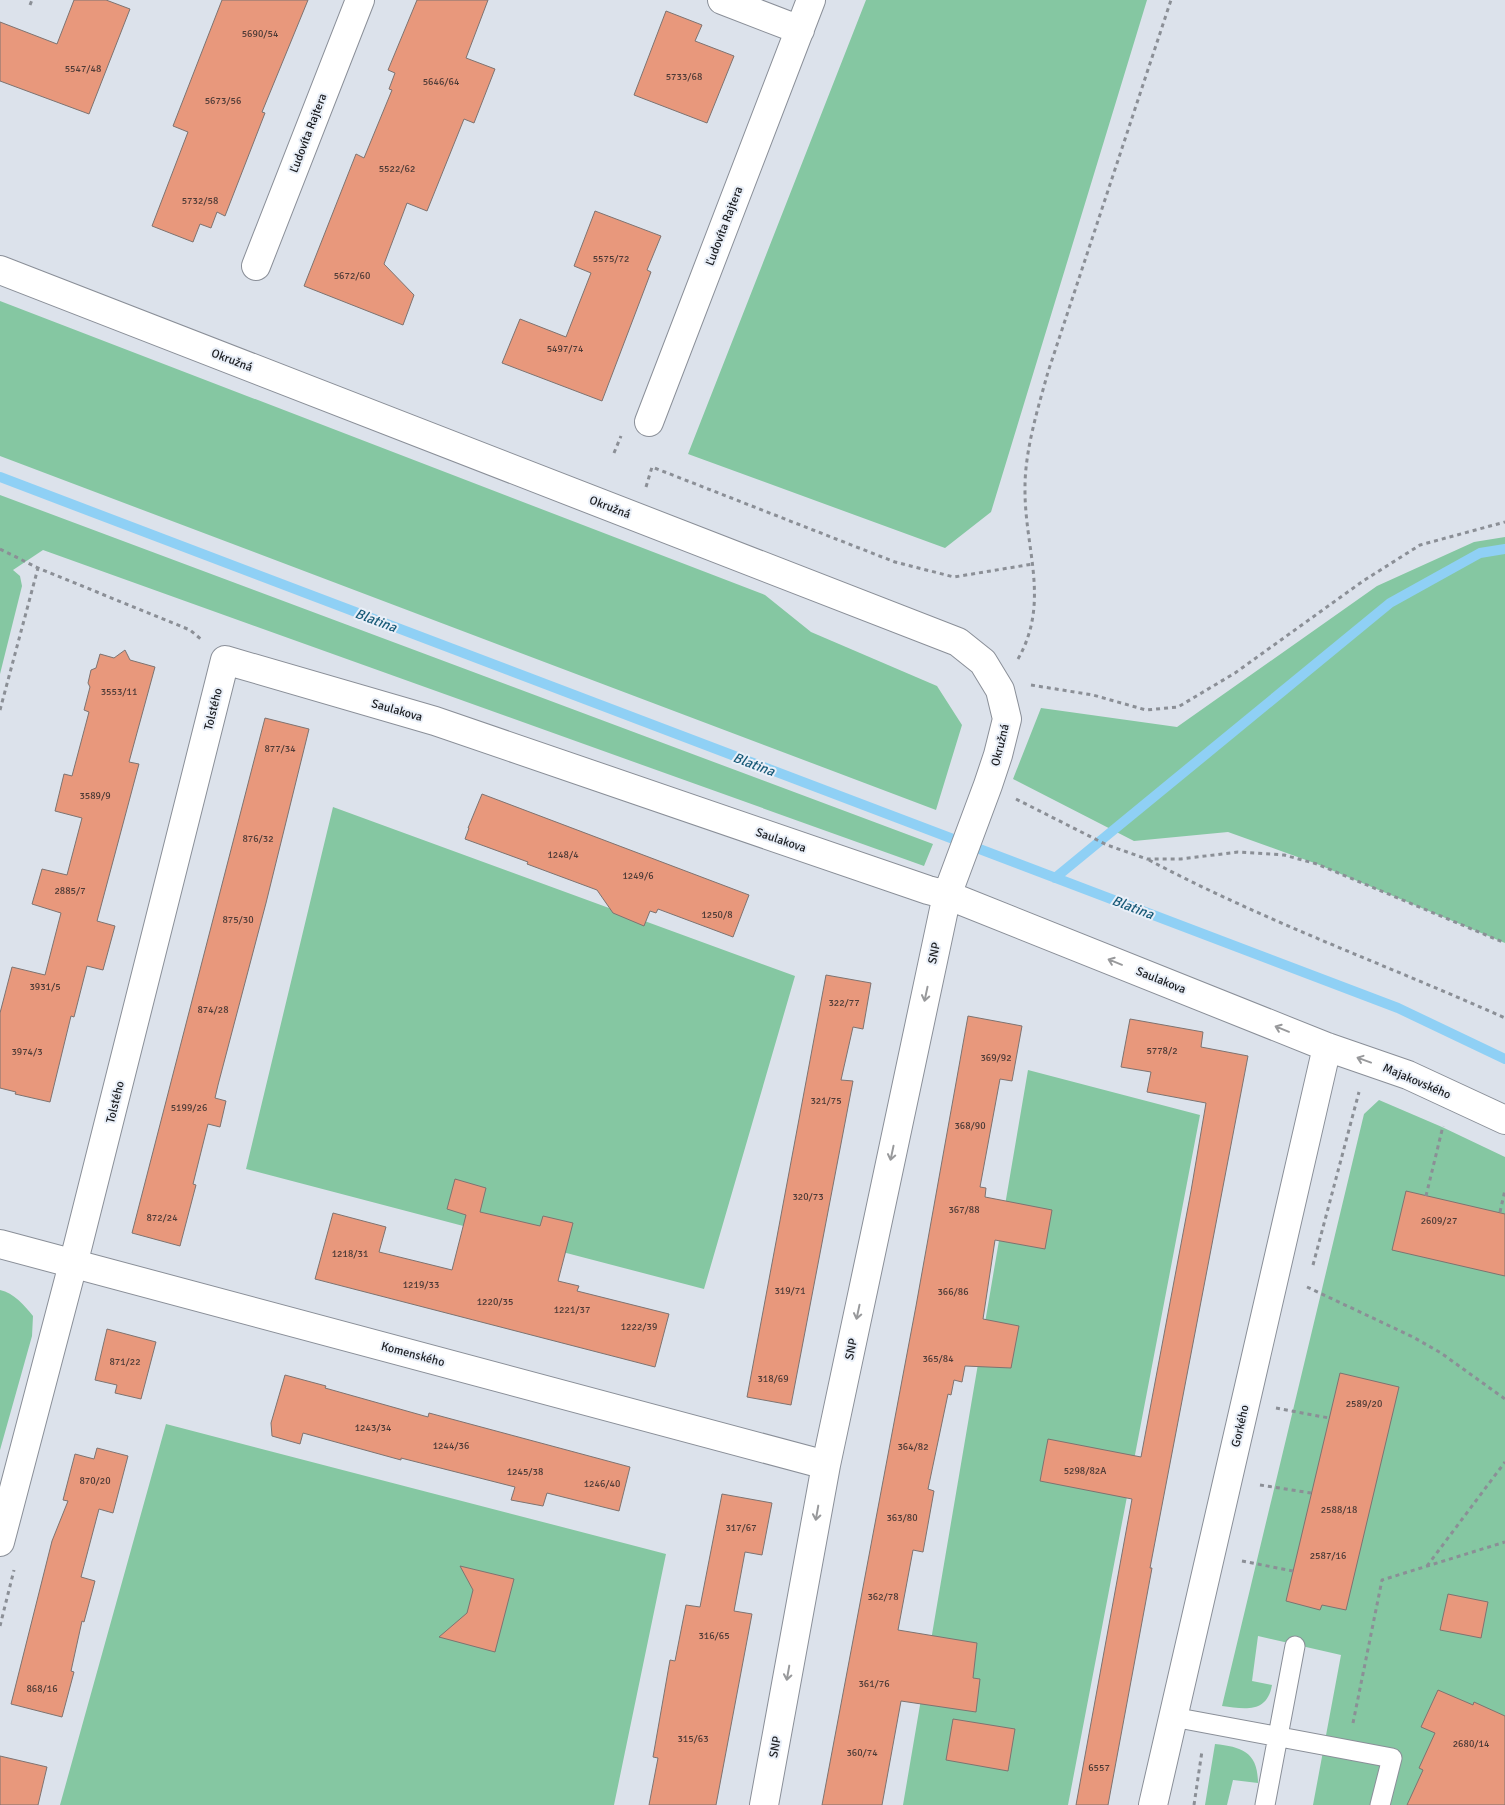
<svg xmlns="http://www.w3.org/2000/svg" width="1505" height="1805" viewBox="0 0 1505 1805" font-family="Signika,sans-serif">
<style>
.green{fill:#85c7a2}
.lines{fill:none;stroke-linecap:round;stroke-linejoin:round}
.stream{stroke:#8fd0f5;stroke-width:10}
.building{fill:#e8987c;stroke:#7e7370}
.service-casing{stroke:#8a8f98;stroke-width:21}
.minor-casing{stroke:#8a8f98;stroke-width:30}
.path{stroke:#8b8f96;stroke-width:3;stroke-dasharray:4 4;stroke-linecap:butt}
.service{stroke:#fff;stroke-width:19}
.minor{stroke:#fff;stroke-width:28}
.oneway{stroke:#98999b}
.labels{text-anchor:middle;stroke-width:4;stroke-linejoin:round;paint-order:stroke}
.number-label{font-size:10px;fill:#4e3b37}
.street-label{font-size:12px;fill:#1a1c20;stroke:#e9eff8}
.water-label{font-size:14px;font-style:italic;fill:#185a78;stroke:#e9eff8}
</style>
<rect width="100%" height="100%" fill="#dce2eb"/>
<path class="green" d="M 866,0 L 1147,0 L 991,512 L 945,548 L 688,454 Z
M 0,301 L 765,595 L 811,632 L 937,686 L 962,725 L 936,810 L 0,456 Z
M 0,495 L 933,844 L 924,866 L 43,550 L 13,570 L 20,576 L 22,586 L 0,674 Z
M 1505,537 L 1505,943 L 1317,864 L 1228,832 L 1134,841 L 1013,779 L 1041,708 L 1177,727 L 1377,586 L 1474,542 Z
M 333,807 L 795,976 L 704,1289 L 246,1169 Z
M 1028,1070 L 1200,1115 L 1068,1805 L 903,1805 Z
M 1379,1100 L 1442,1127 L 1505,1157 L 1505,1805 L 1313,1805 L 1341,1655 L 1258,1636 L 1252,1681 L 1272,1685 C 1267,1714 1244,1709 1222,1706 L 1364,1114 Z
M 0,1290 C 14,1293 24,1305 33,1316 L 32,1336 L 0,1450 Z
M 166,1424 L 666,1554 L 614,1805 L 60,1805 Z
M 1215,1744 C 1242,1747 1258,1752 1258,1783 L 1233,1780 L 1227,1805 L 1205,1805 Z"/>
<g class="lines">
<path class="stream" d="M 0,477 L 1398,1008 L 1505,1059
M 1055,878 L 1390,603 L 1480,553 L 1505,549"/>
</g>
<path class="building" d="M 74,0 L 106,0 L 130,9 L 89,114 L 0,81 L 0,22 L 57,44 Z
M 222,0 L 308,0 L 262,112 L 265,113 L 225,216 L 217,212 L 211,228 L 200,224 L 193,242 L 152,226 L 188,132 L 173,126 Z
M 417,0 L 488,0 L 466,58 L 495,69 L 474,123 L 464,119 L 427,211 L 407,203 L 384,264 L 414,295 L 403,325 L 304,286 L 356,154 L 364,158 L 392,90 L 389,89 L 395,73 L 388,70 Z
M 666,11 L 702,25 L 695,41 L 734,56 L 707,123 L 634,95 Z
M 595,211 L 661,236 L 647,270 L 651,272 L 602,401 L 502,363 L 520,319 L 566,337 L 591,273 L 574,266 Z
M 125,650 L 130,660 L 155,667 L 129,762 L 139,764 L 97,921 L 115,926 L 103,970 L 87,966 L 74,1017 L 71,1016 L 50,1102 L 15,1094 L 16,1092 L 0,1088 L 0,1013 L 12,967 L 45,975 L 61,913 L 32,904 L 42,869 L 67,875 L 82,818 L 55,811 L 64,774 L 72,776 L 89,712 L 84,710 L 90,687 L 88,683 L 91,670 L 96,668 L 100,654 L 114,658 Z
M 265,718 L 309,729 L 266,903 L 218,1085 L 215,1098 L 226,1101 L 220,1127 L 208,1124 L 193,1184 L 196,1185 L 180,1246 L 132,1233 Z
M 482,794 L 749,895 L 733,937 L 658,909 L 656,913 L 650,911 L 644,926 L 613,913 L 597,890 L 527,864 L 528,862 L 465,839 L 469,828 L 468,828 Z
M 826,975 L 871,983 L 863,1029 L 853,1027 L 841,1080 L 853,1081 L 791,1405 L 747,1397 Z
M 968,1016 L 1022,1026 L 1012,1081 L 1000,1079 L 980,1187 L 986,1188 L 985,1197 L 1052,1210 L 1045,1249 L 995,1240 L 983,1319 L 1019,1326 L 1011,1368 L 965,1366 L 962,1382 L 954,1380 L 951,1395 L 948,1394 L 928,1489 L 934,1491 L 923,1552 L 913,1550 L 898,1630 L 977,1643 L 973,1678 L 980,1679 L 976,1712 L 901,1701 L 882,1805 L 822,1805 L 916,1306 Z
M 1130,1019 L 1203,1032 L 1201,1047 L 1248,1056 L 1150,1568 L 1152,1568 L 1108,1805 L 1076,1805 L 1132,1499 L 1040,1481 L 1048,1439 L 1141,1457 L 1191,1191 L 1206,1103 L 1147,1092 L 1151,1072 L 1121,1067 Z
M 455,1179 L 486,1188 L 480,1212 L 540,1226 L 543,1216 L 573,1223 L 558,1281 L 579,1286 L 577,1291 L 669,1314 L 655,1367 L 315,1279 L 333,1213 L 386,1227 L 379,1252 L 452,1270 L 466,1215 L 447,1209 Z
M 1406,1191 L 1505,1214 L 1505,1276 L 1392,1250 Z
M 107,1329 L 156,1342 L 141,1399 L 115,1393 L 117,1385 L 95,1380 Z
M 1340,1373 L 1399,1387 L 1346,1610 L 1322,1605 L 1320,1610 L 1286,1601 Z
M 285,1375 L 326,1386 L 325,1388 L 428,1417 L 429,1413 L 630,1467 L 619,1511 L 547,1493 L 543,1506 L 511,1500 L 515,1487 L 401,1458 L 401,1460 L 303,1433 L 300,1444 L 272,1436 L 271,1423 Z
M 97,1448 L 128,1456 L 113,1513 L 99,1509 L 81,1577 L 95,1581 L 84,1622 L 82,1621 L 71,1671 L 74,1672 L 62,1717 L 11,1704 L 52,1541 L 68,1501 L 63,1500 L 75,1454 L 94,1459 Z
M 722,1494 L 772,1503 L 762,1555 L 745,1552 L 734,1611 L 752,1614 L 716,1805 L 649,1805 L 658,1758 L 653,1757 L 670,1660 L 675,1661 L 686,1605 L 700,1607 Z
M 460,1566 L 514,1579 L 495,1652 L 439,1637 L 467,1613 L 473,1590 Z
M 1448,1594 L 1488,1602 L 1481,1638 L 1440,1630 Z
M 1438,1690 L 1473,1705 L 1474,1702 L 1505,1716 L 1505,1805 L 1407,1805 L 1423,1770 L 1419,1768 L 1435,1733 L 1421,1727 Z
M 953,1719 L 1015,1729 L 1008,1771 L 946,1760 Z
M 0,1756 L 47,1767 L 38,1805 L 0,1805 Z"/>
<g class="lines">
<g class="service-casing">
<path id="service" d="M 1173,1717 L 1392,1758 L 1380,1805
M 1265,1805 L 1295,1646"/>
</g>
<g class="minor-casing">
<path id="minor" d="M 722,0 L 800,30
M 256,266 L 360,0
M 0,270 L 958,642 L 983,662 L 1000,690 L 1007,719 L 998,755 L 988,785 L 947,895 L 826,1465 L 764,1805
M 649,422 L 811,0
M 0,1244 L 826,1465
M 0,1542 L 78,1245 L 225,660 L 435,721 L 928,890 L 947,895 L 1327,1047 L 1408,1075 L 1505,1120
M 1153,1805 L 1327,1047"/>
</g>
<path class="path" d="M 30,5 L 32,0
M 614,453 L 621,436
M 646,487 L 652,467 L 895,562 L 954,577 L 1033,564
M 0,549 L 38,568 L 190,630 L 202,640
M 1018,659 C 1051,601 1024,548 1025,487 C 1025,450 1038,408 1048,372 L 1171,0
M 1031,685 L 1093,695 L 1146,710 L 1178,707 L 1235,673 L 1363,581 L 1420,545 L 1505,522
M 0,710 L 38,568
M 1016,799 L 1107,845 L 1147,859 L 1181,859 L 1238,852 L 1284,855 L 1317,864 L 1505,943
M 1149,860 C 1264,921 1387,965 1505,1018
M 1426,1196 L 1443,1126
M 1500,1212 L 1505,1190
M 1313,1265 L 1359,1092
M 1307,1287 L 1413,1337 L 1441,1353 L 1505,1399
M 1276,1408 L 1329,1418
M 1260,1485 L 1311,1493
M 1242,1561 L 1293,1571
M 1427,1566 L 1505,1462
M 0,1626 L 14,1570
M 1353,1723 L 1382,1580 L 1505,1542
M 1194,1805 L 1202,1751"/>
<use href="#service" class="service"/>
<use href="#minor" class="minor"/>
</g>
<defs><path id="oneway-shaft" d="M-6 0H5M1.5-3L5.5 0L1.5 3" fill="none" stroke-width="1.6" stroke-linecap="round" stroke-linejoin="round" transform="scale(1.25)"/></defs>
<g class="oneway">
<use href="#oneway-shaft" transform="translate(1115 962) rotate(-158)"/>
<use href="#oneway-shaft" transform="translate(926 994) rotate(102)"/>
<use href="#oneway-shaft" transform="translate(1282 1029) rotate(-158)"/>
<use href="#oneway-shaft" transform="translate(1364 1060) rotate(-160)"/>
<use href="#oneway-shaft" transform="translate(892 1153) rotate(102)"/>
<use href="#oneway-shaft" transform="translate(858 1312) rotate(102)"/>
<use href="#oneway-shaft" transform="translate(817 1513) rotate(100)"/>
<use href="#oneway-shaft" transform="translate(788 1673) rotate(100)"/>
</g>
<g class="labels">
<g class="number-label">
<text x="260" y="37">5690/54</text>
<text x="83" y="72">5547/48</text>
<text x="684" y="80">5733/68</text>
<text x="441" y="85">5646/64</text>
<text x="223" y="104">5673/56</text>
<text x="397" y="172">5522/62</text>
<text x="200" y="204">5732/58</text>
<text x="611" y="262">5575/72</text>
<text x="352" y="279">5672/60</text>
<text x="565" y="352">5497/74</text>
<text x="119" y="695">3553/11</text>
<text x="280" y="752">877/34</text>
<text x="95" y="799">3589/9</text>
<text x="258" y="842">876/32</text>
<text x="563" y="858">1248/4</text>
<text x="638" y="879">1249/6</text>
<text x="70" y="894">2885/7</text>
<text x="717" y="918">1250/8</text>
<text x="238" y="923">875/30</text>
<text x="45" y="990">3931/5</text>
<text x="844" y="1006">322/77</text>
<text x="213" y="1013">874/28</text>
<text x="1162" y="1054">5778/2</text>
<text x="27" y="1055">3974/3</text>
<text x="996" y="1061">369/92</text>
<text x="826" y="1104">321/75</text>
<text x="189" y="1111">5199/26</text>
<text x="970" y="1129">368/90</text>
<text x="808" y="1200">320/73</text>
<text x="964" y="1213">367/88</text>
<text x="162" y="1221">872/24</text>
<text x="1439" y="1224">2609/27</text>
<text x="350" y="1257">1218/31</text>
<text x="421" y="1288">1219/33</text>
<text x="790" y="1294">319/71</text>
<text x="953" y="1295">366/86</text>
<text x="495" y="1305">1220/35</text>
<text x="572" y="1313">1221/37</text>
<text x="639" y="1330">1222/39</text>
<text x="938" y="1362">365/84</text>
<text x="125" y="1365">871/22</text>
<text x="773" y="1382">318/69</text>
<text x="1364" y="1407">2589/20</text>
<text x="373" y="1431">1243/34</text>
<text x="451" y="1449">1244/36</text>
<text x="913" y="1450">364/82</text>
<text x="1085" y="1474">5298/82A</text>
<text x="525" y="1475">1245/38</text>
<text x="95" y="1484">870/20</text>
<text x="602" y="1487">1246/40</text>
<text x="1339" y="1513">2588/18</text>
<text x="902" y="1521">363/80</text>
<text x="741" y="1531">317/67</text>
<text x="1328" y="1559">2587/16</text>
<text x="883" y="1600">362/78</text>
<text x="714" y="1639">316/65</text>
<text x="874" y="1687">361/76</text>
<text x="42" y="1692">868/16</text>
<text x="693" y="1742">315/63</text>
<text x="1471" y="1747">2680/14</text>
<text x="862" y="1756">360/74</text>
<text x="1099" y="1771">6557</text>
</g>
<g class="street-label">
<text transform="translate(308 133) rotate(-69)" y="4">Ľudovíta Rajtera</text>
<text transform="translate(724 226) rotate(-69)" y="4">Ľudovíta Rajtera</text>
<text transform="translate(232 360) rotate(21)" y="4">Okružná</text>
<text transform="translate(610 507) rotate(21)" y="4">Okružná</text>
<text transform="translate(213 709) rotate(-76)" y="4">Tolstého</text>
<text transform="translate(397 710) rotate(16)" y="4">Saulakova</text>
<text transform="translate(1000 745) rotate(-76)" y="4">Okružná</text>
<text transform="translate(781 840) rotate(19)" y="4">Saulakova</text>
<text transform="translate(934 953) rotate(-78)" y="4">SNP</text>
<text transform="translate(1161 980) rotate(22)" y="4">Saulakova</text>
<text transform="translate(1417 1081) rotate(23)" y="4">Majakovského</text>
<text transform="translate(115 1102) rotate(-76)" y="4">Tolstého</text>
<text transform="translate(851 1349) rotate(-78)" y="4">SNP</text>
<text transform="translate(413 1354) rotate(15)" y="4">Komenského</text>
<text transform="translate(1240 1426) rotate(-77)" y="4">Gorkého</text>
<text transform="translate(775 1747) rotate(-80)" y="4">SNP</text>
</g>
<g class="water-label">
<text transform="translate(376 620) rotate(21)" y="5">Blatina</text>
<text transform="translate(754 764) rotate(21)" y="5">Blatina</text>
<text transform="translate(1133 907) rotate(21)" y="5">Blatina</text>
</g>
</g>
</svg>
